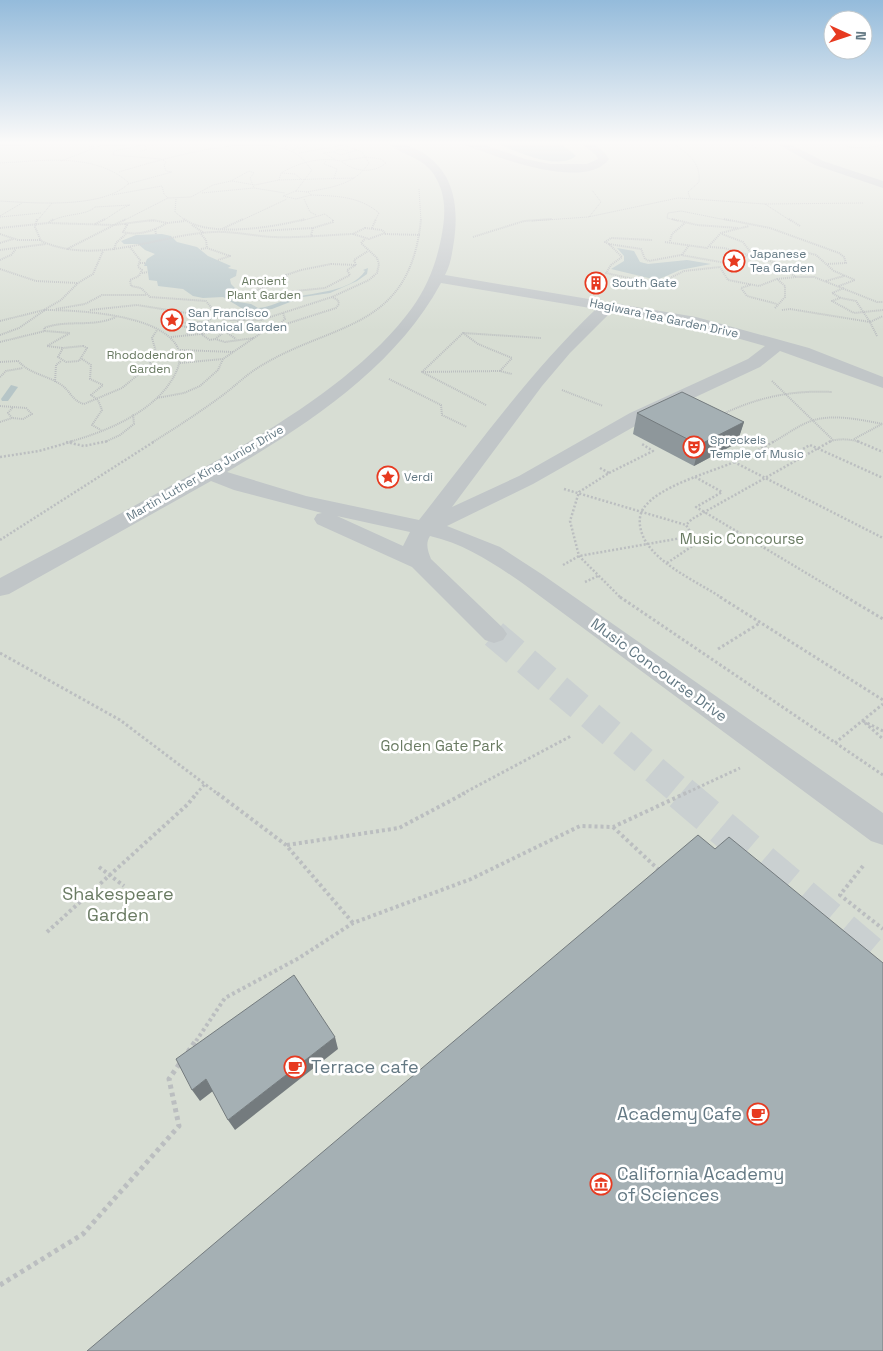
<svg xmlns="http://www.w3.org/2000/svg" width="883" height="1351" viewBox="0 0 883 1351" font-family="'Space Grotesk',sans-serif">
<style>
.green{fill:#d7ddd3}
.water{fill:#b6c5c7}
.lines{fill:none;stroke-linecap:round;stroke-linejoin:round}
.stream{fill:#b6c5c7;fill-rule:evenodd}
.minor-tunnel-far1{stroke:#cad0d1;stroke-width:28;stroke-dasharray:28 14;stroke-linecap:butt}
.minor-tunnel{stroke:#cad0d1;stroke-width:35;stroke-dasharray:35 18;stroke-linecap:butt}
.path-far5{stroke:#bbbec0;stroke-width:1;stroke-dasharray:1 1;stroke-linecap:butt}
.path-far4{stroke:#bbbec0;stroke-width:2;stroke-dasharray:1 1;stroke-linecap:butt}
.path-far3{stroke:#bbbec0;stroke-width:2.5;stroke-dasharray:2 2;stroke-linecap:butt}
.path-far2{stroke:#bbbec0;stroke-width:3;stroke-dasharray:2.5 2.5;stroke-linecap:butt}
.path-far1{stroke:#bbbec0;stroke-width:4;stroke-dasharray:3 3;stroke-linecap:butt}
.path{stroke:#bbbec0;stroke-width:5;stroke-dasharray:4 4;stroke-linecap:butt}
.minor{fill:#c1c6c8;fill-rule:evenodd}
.path-bridge{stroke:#bbbec0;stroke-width:2;stroke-dasharray:1 1;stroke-linecap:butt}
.wall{fill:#8e979b}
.shaded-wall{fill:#747b7e}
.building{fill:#a5b0b4;stroke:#747b7e}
.labels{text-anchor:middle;stroke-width:5;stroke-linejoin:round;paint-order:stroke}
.far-poi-label{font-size:12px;fill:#647984;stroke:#fff;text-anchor:start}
.far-park-label{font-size:12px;fill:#6a7b63;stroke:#fff}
.far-street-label{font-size:12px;fill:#647984;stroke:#fff}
.park-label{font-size:15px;fill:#6a7b63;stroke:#fff}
.street-label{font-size:15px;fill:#647984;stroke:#fff}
.near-park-label{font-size:18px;fill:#6a7b63;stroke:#fff}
.near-poi-label{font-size:18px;fill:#647984;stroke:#fff;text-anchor:start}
</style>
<rect width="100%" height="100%" fill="#f6f5f2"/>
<path class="green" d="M 0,142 L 883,142 L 883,1351 L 0,1351 Z"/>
<path class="water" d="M 495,142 L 559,142 L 576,156 C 558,171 514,151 495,142 Z
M 162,234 L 171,236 L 177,242 L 197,247 L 208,256 L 231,266 L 228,268 L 237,270 L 236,276 L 230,279 L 231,284 L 236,289 L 232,301 L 251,304 L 258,308 C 271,307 280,301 292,298 C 315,292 351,292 365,271 L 363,270 L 368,268 L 367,274 L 357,281 L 330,293 L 303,297 L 272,309 L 248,312 L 223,297 L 203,298 L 193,296 L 183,289 L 158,286 L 157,281 L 149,280 L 147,266 L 144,266 L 147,259 L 155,254 L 145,250 L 138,244 L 124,244 L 121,241 L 136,235 Z
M 617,248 L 634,251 L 640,262 L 648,264 L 687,260 L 711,264 L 680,270 L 657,280 L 611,269 L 624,261 L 624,256 Z"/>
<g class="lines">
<path class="stream" d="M 11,385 L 18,387 L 8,401 L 2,401 L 1,399 Z"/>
<path class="minor-tunnel-far1" d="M 494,634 L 683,794"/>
<path class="minor-tunnel" d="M 681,793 L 883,964"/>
<path class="path-far5" d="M 89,142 L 89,146 L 94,146
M 231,142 L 241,146
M 290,142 L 298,147 L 292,151
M 668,142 C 685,150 701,161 699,182 L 688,192 L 690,198
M 749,142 L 756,148
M 252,145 L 265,142
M 0,146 L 77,142
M 264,146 L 276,143 L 286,145 L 285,149
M 847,147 L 867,148 L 883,145
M 298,148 L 305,147 L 300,142
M 140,151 L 146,150 L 147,147 L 143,145 L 222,142
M 334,152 L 339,149 L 348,151 L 350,159
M 299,153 L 344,145
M 323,153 L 334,152 L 341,155 L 357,150
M 324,153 L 336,160
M 366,157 L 381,159 L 386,163 C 373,174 354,172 341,161 Z
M 61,161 L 100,146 L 127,146
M 326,161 L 324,164 L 337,169 L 334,178
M 0,163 C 42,161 95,152 129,183 C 104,209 34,203 0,201
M 119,172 C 159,160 263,128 299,156 C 304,159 308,166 312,170 L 296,191
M 282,173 L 295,174 L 301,179
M 279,180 L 281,173 C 300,162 319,157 341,161
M 232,181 L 255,185 L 279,180 L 355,178
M 128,184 L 172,172 L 166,171 L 164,165 L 166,162 L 161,159 L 113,155 L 114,151 L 143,145
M 419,189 L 421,221
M 296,191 L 308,192 L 311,195 L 296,199 L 283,196 Z
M 306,192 C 329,188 355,185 369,163 L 362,152 L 336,142
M 202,193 L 254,188
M 112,195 L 162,186 L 164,194 L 168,198
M 311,195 C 336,196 359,196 379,213 L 375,221
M 176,199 L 175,212 L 186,221
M 304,199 L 310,212 L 316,215
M 0,216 L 22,203
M 0,217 L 41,213
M 589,217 L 601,202 L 592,190
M 37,221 L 52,203
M 52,221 C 65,213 86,216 95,207 L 130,205 C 120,208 112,216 102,221
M 123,221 L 168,198 L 191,197 L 213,185 L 231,181 L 249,171 L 254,173 L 250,178 L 254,188 L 285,193
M 149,221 L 155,221
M 240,221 L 287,199
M 301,221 L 325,214 L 334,221
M 532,221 L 588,217 L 678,198 L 765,204
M 678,221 L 667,218 L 668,213 L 681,211 L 731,221
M 791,221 L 765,204 L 864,203"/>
<path class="path-far4" d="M 37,219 L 35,227 L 41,241 C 97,266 156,235 213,232 C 233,231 253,236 273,237 C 300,238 326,235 353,234
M 184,219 C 209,238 276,227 305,219
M 672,219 L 697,225 L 738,228
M 724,219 L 770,228 L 839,253 L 844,257 L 846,263 L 827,264
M 789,219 L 800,226
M 49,222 L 54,219
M 95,224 L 105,219
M 125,224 L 127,225 L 123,232 C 138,236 154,231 167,223
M 192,225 L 204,233
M 0,228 L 48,223 L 114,225 L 153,220 L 167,223 L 185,221
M 313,228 L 333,222 L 333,219
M 365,228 L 382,230 L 385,233 L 369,239 L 353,234 Z
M 372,228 L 376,219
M 155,229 L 156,234
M 222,229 L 243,219
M 259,231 L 313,228 L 311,235 L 313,236
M 0,234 L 18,240 L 41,240
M 201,234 L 206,240 L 207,248 L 230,256 L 218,260
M 385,234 L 421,235
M 722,234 L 743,242 L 751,253
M 473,237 L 524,221 L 552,219
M 670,241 L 672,234 L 685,223
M 665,242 L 707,248 L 721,233 L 749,226
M 0,243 L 13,239
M 609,244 L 605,242 L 611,238 L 652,240
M 130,247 L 140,260 L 138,267 L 142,270 L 139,276 L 130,280 L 131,286 L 141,288 L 150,297 L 206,301 L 214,311 L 244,315 L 245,321
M 710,247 L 724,248
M 67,249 L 126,219
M 201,249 L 207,248
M 0,250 L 46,244
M 114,250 L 116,243 L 126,234
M 769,253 L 773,256 L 775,263
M 682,255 L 689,245
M 0,260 L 11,255 L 16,249
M 770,261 L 796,277 L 814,277 L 877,302 L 883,302
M 140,263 L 145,263
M 331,264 L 356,265 L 347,270 L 350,275 L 325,288 L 286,292 L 277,297 L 255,300 L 248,298 L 246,294 L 282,281 L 287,278 L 286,275 L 301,270 Z
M 356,265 L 354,260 L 368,251
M 0,269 L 36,281 L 77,283
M 142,273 L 148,272
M 777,279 L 796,277
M 826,281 L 844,276
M 750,285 L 741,288 L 747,296 L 777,304
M 840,298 L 832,301 L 854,313 L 883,310
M 775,308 L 785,297 L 785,286 L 777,279 L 759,286 L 728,280 L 720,267 L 684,271 L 662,282 L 652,283 L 606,273 L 611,265 L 622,257 L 609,244 L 641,249 L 645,259 L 649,261 L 681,255 L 726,263 L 739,261 L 751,253 L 804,252 L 816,255 L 834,271 L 855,280 L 839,286
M 56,309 L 85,304 L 102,295 L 146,295
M 44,310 C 77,310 152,314 174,342 C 181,350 181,360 177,370 C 160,410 108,431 69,442
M 90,310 L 137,305 L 231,320 L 261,320 L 332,297 L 369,280 L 377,273 L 379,264 L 377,258 L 361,243 L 365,239
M 782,310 L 790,309 L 870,322 L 856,301 L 841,298 L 832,293 L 844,288
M 0,321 L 44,310 L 61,300 L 78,283 L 93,274 L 103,251
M 279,325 L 285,319 L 283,313
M 45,331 L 44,328 C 68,319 92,328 116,317
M 226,332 L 236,339
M 463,333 L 478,344 L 512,358 L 500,371 L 512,374
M 187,334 L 193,329 L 179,325 L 179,323 L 207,322 L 213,317
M 202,334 L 215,331 L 207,329
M 0,335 L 19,328 L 45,310
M 877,336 L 870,322 L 883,316
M 171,337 L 201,334 L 210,340 L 215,339 L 239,321
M 215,339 L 225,342 L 254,338
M 0,342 L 45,331 L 70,333 L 47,346 L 63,348
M 83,346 L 87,348 L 79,361 L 66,362 L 58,357 L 63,348 Z
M 180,350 L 233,352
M 82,359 L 91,365 L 90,379 L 103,385 L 91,395 L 98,400 L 102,410 L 92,425 L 101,430
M 0,362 L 18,361 C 30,374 46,375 60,384 C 70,390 72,401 84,404 L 122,388 L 151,364 L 149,361 L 157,355 L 152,338 L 157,330
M 180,363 L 223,359
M 423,372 L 500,371
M 0,377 L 6,371 L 23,368
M 389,379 L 441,405 L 442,415 L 467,427
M 772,381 L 833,440
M 55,382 L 56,365 L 61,361
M 562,390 L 603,406
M 157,398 L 184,393 L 200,386 L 218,370 L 223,359 L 264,331 L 336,308 L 339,304 L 338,300 L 332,297
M 486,405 L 422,372 L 463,333 L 541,338
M 0,406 L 26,408 L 32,414 L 23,419 L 12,418 L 8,413 L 13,407
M 723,414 C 758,397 793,390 832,392
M 0,422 L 12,418
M 854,439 L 882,424
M 105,442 L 120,435 L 134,424 L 133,414
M 153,442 C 177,427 200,412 223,395 C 235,386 246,375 259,367 C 333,321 410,332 421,219
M 773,442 C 786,435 800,424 814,420 C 835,414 862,420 883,424
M 829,442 C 837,438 851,439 860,442"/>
<path class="path-far3" d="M 857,441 L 883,452
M 66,442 L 84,446 L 108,441
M 764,447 L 787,458 L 810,445 L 883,478
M 0,457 L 39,451 L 74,441
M 734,462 L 883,538
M 600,468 L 609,473 L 579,492 L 570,521 L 579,556 L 621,598
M 609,473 L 653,451 L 642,444
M 695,477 L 722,492 L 696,507 L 848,598
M 564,489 L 686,525
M 0,540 L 155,441
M 667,563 L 694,545 L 693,536 L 686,525 L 692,519 L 831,441
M 563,565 L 579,556 L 693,536
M 585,582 L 598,576
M 722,598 C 698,582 662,567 646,542 C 640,532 637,519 643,509 C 658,486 709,473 734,462 C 748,456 762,448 775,441"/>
<path class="path-far2" d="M 620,597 L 883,775
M 720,597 L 883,700
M 846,597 L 883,619
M 718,649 L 760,623
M 0,653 L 120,720 L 218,794
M 883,731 L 863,721 L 883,739
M 835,743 L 883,704
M 196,794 L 205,784
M 462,794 L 571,736
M 684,794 L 740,768"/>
<path class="path-far1" d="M 217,793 L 286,845 L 353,923
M 613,827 L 660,871
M 287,845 L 399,828 L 465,793
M 863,866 L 840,895 L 883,929
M 99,867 L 124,886
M 47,932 L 187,805 L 197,793
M 196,1041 L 225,998 L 299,958 L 353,923 L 471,879 L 580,826 L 613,827 L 686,793"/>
<path class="path" d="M 188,1052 L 196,1040
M 0,1285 L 83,1234 L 179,1126 L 169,1079 L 180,1063"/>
<path class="minor" d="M 387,142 C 400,142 408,145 420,151 C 454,171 459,205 454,241 C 452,253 451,264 445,275 L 696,317 L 809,348 L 883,377 L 883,388 L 780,351 L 760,367 L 644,421 L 533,484 L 447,526 L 500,547 L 543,575 L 883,813 L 883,845 L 871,841 L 525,585 C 496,565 466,544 430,536 C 425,544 428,551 431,559 L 503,628 L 507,634 L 503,640 L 494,643 L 485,640 L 412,567 L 317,524 L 314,519 L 317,514 L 322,513 L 234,490 L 211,481 L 9,594 L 0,596 L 0,578 C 55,549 109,520 163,490 C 245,446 357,384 412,308 C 427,287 436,264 441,239 C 445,219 447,199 437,180 C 425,155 401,157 387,142 ZM 441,283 L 596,309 C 529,373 476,448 419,520 L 306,496 L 227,472 C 308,424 395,368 441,283 ZM 611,312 L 694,326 L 765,346 L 748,359 L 630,413 L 519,476 L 452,507 L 542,386 L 570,353 ZM 337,516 L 410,532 L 403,546 Z
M 462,142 L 476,142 L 525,159 L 550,164 L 587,164 L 598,159 L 596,155 L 579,142 C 593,142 601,147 609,159 C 589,188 514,163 487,153 C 479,150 468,148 462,142 Z
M 774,142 L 786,142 L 823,161 L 883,181 L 883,188 L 815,165 Z"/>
<path class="path-bridge" d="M 724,248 L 770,261"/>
</g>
<path class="wall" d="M 637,413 L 744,422 L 737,443 L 694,466 L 633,434 Z"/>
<path class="shaded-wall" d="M 744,422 L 737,443 L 694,466 L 699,445 Z
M 335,1037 L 338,1049 L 235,1130 L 228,1120 Z
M 206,1079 L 213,1091 L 200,1101 L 192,1090 Z"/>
<path class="building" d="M 682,392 L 744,422 L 699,445 L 637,413 Z
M 698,835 L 715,849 L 729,837 L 883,963 L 883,1351 L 87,1351 Z
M 294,975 L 335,1037 L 228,1120 L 206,1079 L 192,1090 L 176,1059 Z"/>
<linearGradient id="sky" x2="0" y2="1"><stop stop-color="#94bbdb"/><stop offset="0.43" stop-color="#fbfaf9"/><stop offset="1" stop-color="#fbfaf9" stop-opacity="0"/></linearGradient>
<rect width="883" height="331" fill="url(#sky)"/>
<defs>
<g id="sight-ring" transform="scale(1.125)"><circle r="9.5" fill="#fff" stroke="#e73a20" stroke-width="1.5"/><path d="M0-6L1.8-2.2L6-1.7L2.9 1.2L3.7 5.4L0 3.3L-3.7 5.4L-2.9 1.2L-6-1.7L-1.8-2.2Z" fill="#e73a20"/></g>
<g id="building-ring" transform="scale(1.125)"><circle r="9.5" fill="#fff" stroke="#e73a20" stroke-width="1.5"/><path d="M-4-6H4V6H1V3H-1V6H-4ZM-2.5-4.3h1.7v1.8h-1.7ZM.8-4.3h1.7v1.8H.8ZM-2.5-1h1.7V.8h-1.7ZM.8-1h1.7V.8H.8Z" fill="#e73a20"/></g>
<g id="theatre-ring" transform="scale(1.125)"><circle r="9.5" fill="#fff" stroke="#e73a20" stroke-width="1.5"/><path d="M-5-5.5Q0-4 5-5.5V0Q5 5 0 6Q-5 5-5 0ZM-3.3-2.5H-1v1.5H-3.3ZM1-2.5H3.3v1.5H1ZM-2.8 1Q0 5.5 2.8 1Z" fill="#e73a20"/></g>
<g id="cafe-ring" transform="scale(1.125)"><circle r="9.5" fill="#fff" stroke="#e73a20" stroke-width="1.5"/><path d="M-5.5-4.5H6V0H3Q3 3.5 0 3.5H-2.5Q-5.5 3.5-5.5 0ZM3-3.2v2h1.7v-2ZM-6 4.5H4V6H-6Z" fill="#e73a20"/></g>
<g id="museum-ring" transform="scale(1.125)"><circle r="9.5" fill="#fff" stroke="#e73a20" stroke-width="1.5"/><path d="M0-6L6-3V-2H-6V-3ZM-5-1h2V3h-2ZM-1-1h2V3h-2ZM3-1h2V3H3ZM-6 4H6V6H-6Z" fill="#e73a20"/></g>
</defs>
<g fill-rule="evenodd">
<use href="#sight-ring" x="734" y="261"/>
<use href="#building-ring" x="596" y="283"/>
<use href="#sight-ring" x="172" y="320"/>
<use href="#theatre-ring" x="694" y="447"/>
<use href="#sight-ring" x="388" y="477"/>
<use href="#cafe-ring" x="295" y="1067"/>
<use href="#cafe-ring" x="758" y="1114"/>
<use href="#museum-ring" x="601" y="1184"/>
</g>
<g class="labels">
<g class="far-poi-label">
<text x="750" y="258">Japanese<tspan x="750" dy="14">Tea Garden</tspan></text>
<text x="612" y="287">South Gate</text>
<text x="188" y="317">San Francisco<tspan x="188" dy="14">Botanical Garden</tspan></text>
<text x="710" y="444">Spreckels<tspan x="710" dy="14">Temple of Music</tspan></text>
<text x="404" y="481">Verdi</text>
</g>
<g class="far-park-label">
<text x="264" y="285">Ancient<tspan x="264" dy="14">Plant Garden</tspan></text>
<text x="150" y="359">Rhododendron<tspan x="150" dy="14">Garden</tspan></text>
</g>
<g class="far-street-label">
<text transform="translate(664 318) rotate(12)" y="4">Hagiwara Tea Garden Drive</text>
<text transform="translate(205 473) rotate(-30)" y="4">Martin Luther King Junior Drive</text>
</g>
<g class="park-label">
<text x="742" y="544">Music Concourse</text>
<text x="442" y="751">Golden Gate Park</text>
</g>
<g class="street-label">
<text transform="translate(659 670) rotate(36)" y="5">Music Concourse Drive</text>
</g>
<g class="near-park-label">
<text x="118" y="900">Shakespeare<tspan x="118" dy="21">Garden</tspan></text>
</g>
<g class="near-poi-label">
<text x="311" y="1073">Terrace cafe</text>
<text x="742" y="1120" text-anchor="end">Academy Cafe</text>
<text x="617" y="1180">California Academy<tspan x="617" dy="21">of Sciences</tspan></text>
</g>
</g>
<g transform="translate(848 35) rotate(93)"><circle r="24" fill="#ffffff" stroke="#c1c9ce"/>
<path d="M0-4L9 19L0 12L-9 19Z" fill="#e73a20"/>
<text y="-8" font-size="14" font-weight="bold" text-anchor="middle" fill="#647984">N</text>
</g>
</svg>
